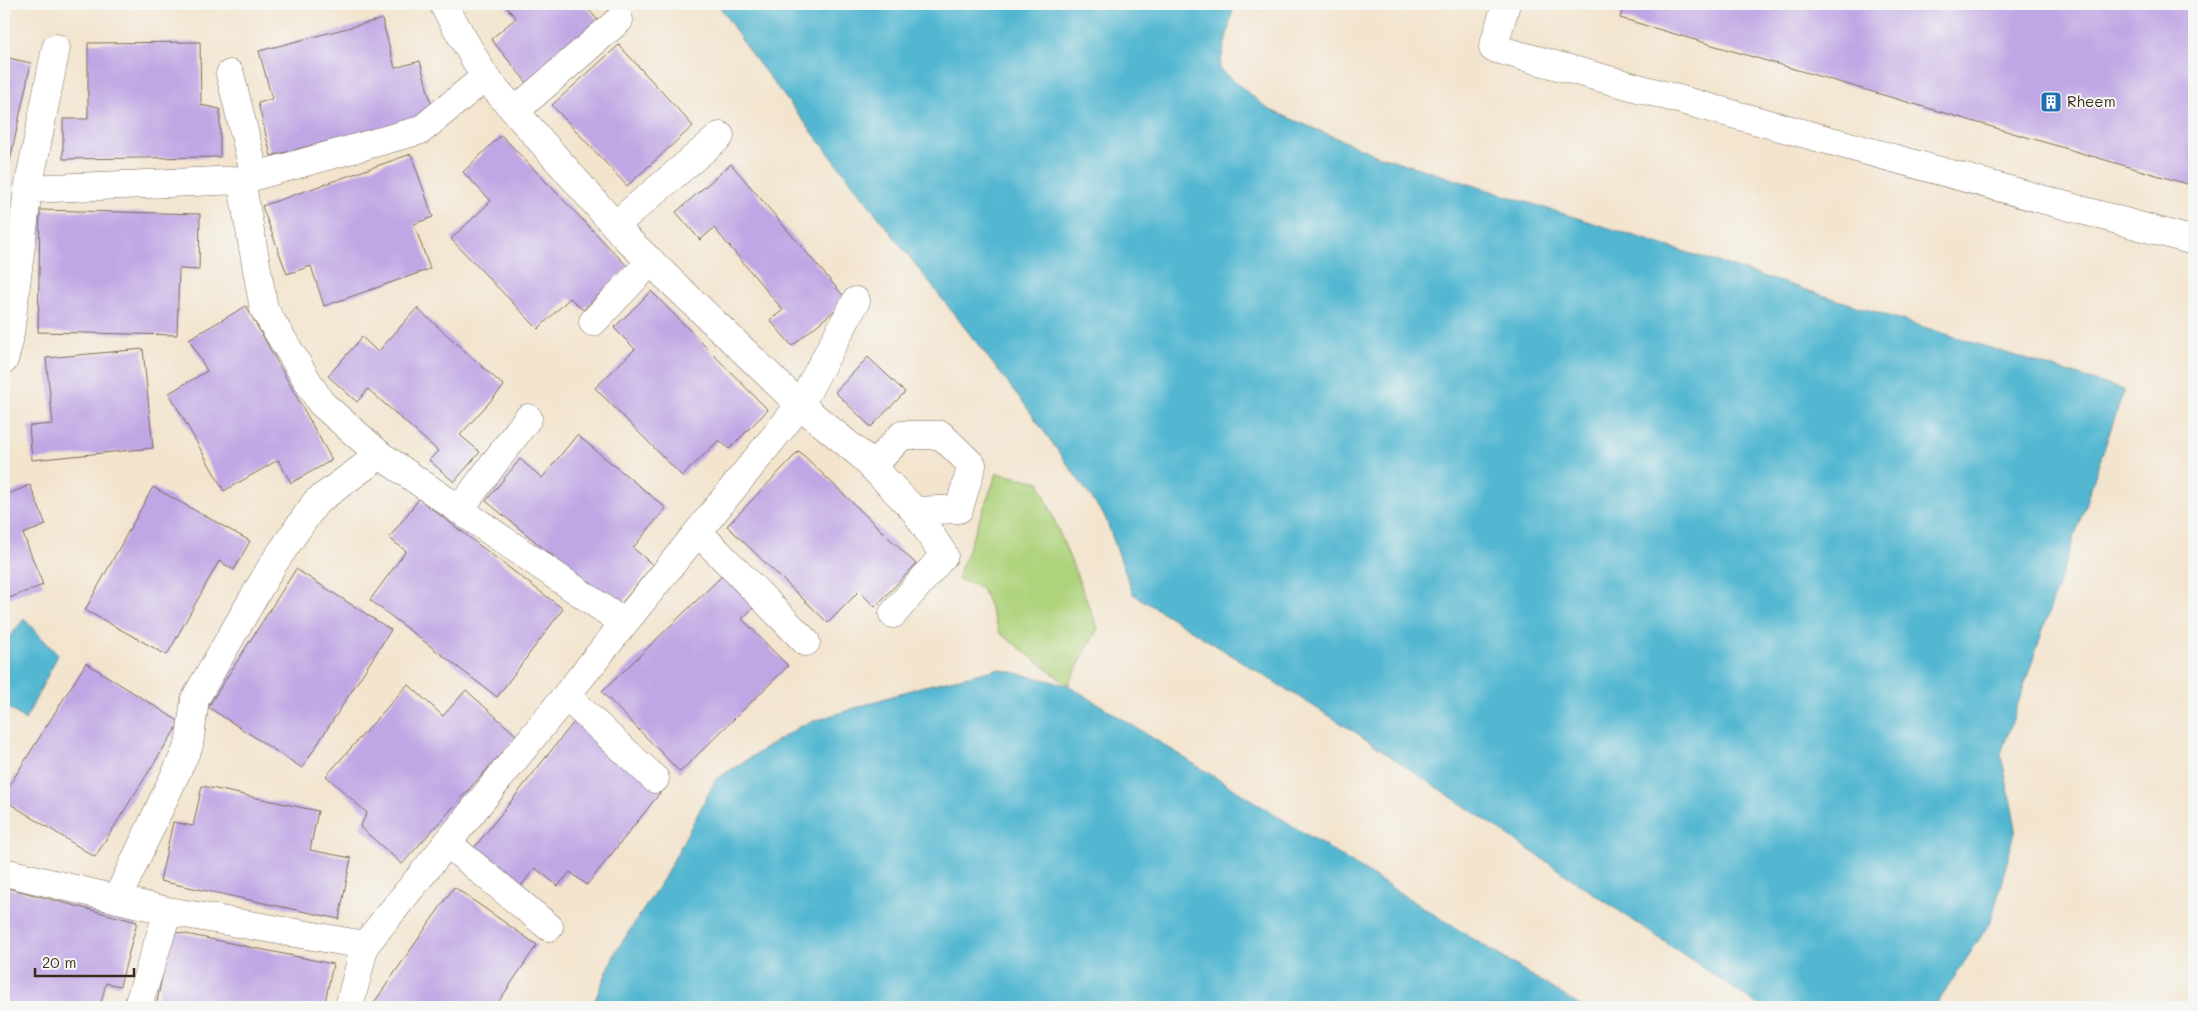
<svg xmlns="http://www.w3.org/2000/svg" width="2198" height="1011" viewBox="0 0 2198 1011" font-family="Mali,sans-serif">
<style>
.green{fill:#afd37c;stroke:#757e4d}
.water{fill:#52b7d1;stroke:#467078}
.building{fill:#bfa6e4}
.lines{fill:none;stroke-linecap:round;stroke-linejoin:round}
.minor-casing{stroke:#7b6b5c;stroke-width:29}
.minor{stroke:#fff;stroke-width:28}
.labels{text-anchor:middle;stroke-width:4;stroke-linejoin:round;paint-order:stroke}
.poi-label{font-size:15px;fill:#3b2a1e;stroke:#f6f6f2;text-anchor:start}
</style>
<rect width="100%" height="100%" fill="#f6f6f2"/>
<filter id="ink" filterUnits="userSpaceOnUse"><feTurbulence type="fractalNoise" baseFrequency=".02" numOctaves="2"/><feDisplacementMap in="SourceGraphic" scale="10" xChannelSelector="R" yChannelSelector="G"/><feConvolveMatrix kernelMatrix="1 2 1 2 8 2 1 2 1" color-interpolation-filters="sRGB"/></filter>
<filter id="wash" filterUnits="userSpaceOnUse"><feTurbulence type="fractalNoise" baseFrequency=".0096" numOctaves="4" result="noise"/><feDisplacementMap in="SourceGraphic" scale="20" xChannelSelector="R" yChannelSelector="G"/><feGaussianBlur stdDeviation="1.12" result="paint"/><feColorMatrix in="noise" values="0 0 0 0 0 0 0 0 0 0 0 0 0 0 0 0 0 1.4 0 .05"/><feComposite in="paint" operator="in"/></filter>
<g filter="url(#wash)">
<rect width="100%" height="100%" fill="#f3e4ce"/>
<path class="green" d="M 997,473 L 1039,482 L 1098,628 L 1068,685 L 1000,633 L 982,588 L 957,579 Z"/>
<path class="water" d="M 718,4 L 1234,4 L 1219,69 L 1268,109 L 1377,155 L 2124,390 L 2001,754 L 2016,828 L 1991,921 L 1935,1007 L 1761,1007 L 1355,732 L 1133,594 L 1105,517 L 1025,405 L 749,51 Z
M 24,619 L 58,655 L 25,720 L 4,704 L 4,643 Z
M 998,669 L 1068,685 L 1582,1007 L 592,1007 L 615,953 L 664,878 L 716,779 L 802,725 L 920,687 Z"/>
<g id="blocks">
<path class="building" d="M 504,4 L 584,4 L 600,23 L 527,83 L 491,39 L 516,18 Z
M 1624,4 L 2194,4 L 2194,186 L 1620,18 Z
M 382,19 L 395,68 L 420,61 L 434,114 L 271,156 L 258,103 L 272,99 L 259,51 Z
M 200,42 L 201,105 L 220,109 L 220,157 L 63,159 L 63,119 L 88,119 L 88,43 Z
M 619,45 L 693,126 L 627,186 L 552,105 Z
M 4,57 L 31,63 L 5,184 L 4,184 Z
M 501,135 L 628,267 L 583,310 L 570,298 L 538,329 L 451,239 L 491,201 L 463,172 Z
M 411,154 L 433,217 L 414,224 L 430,269 L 324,306 L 311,266 L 287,274 L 262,206 Z
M 731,164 L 847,300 L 792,346 L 770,320 L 783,310 L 714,228 L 700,240 L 676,212 Z
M 40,210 L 200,214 L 199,270 L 179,269 L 177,335 L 38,332 Z
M 651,291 L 768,410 L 729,449 L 719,440 L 682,476 L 595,388 L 635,349 L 614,328 Z
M 246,306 L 332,460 L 291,483 L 278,460 L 224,491 L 169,393 L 207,371 L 189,339 Z
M 417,308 L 504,386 L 460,435 L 480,452 L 454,482 L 429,460 L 438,451 L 368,389 L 357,402 L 328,376 L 362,337 L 378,352 Z
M 143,349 L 153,448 L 32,460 L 29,426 L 53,424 L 46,358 Z
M 868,357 L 905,392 L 871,427 L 835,392 Z
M 577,435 L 666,508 L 633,548 L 653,565 L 617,609 L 486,501 L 520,459 L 542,478 Z
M 799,451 L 916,564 L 875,607 L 859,591 L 828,623 L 727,526 Z
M 30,485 L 46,525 L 23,534 L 43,585 L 4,600 L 4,496 Z
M 153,487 L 250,541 L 234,570 L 219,561 L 167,655 L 85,610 Z
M 419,499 L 563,609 L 497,697 L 370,600 L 406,551 L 389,538 Z
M 296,569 L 391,630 L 302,768 L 208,707 Z
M 724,574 L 755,606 L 742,619 L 788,666 L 680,772 L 602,692 Z
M 86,663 L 180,722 L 95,857 L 4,800 L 4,794 Z
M 408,684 L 443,716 L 466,690 L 517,736 L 402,864 L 360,827 L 367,813 L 326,776 Z
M 577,718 L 664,788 L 587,885 L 570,872 L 558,886 L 535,868 L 521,886 L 474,848 Z
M 202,786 L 318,811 L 310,850 L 351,858 L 339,919 L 160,881 L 173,822 L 193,826 Z
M 4,887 L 137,922 L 120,986 L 106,983 L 100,1007 L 4,1006 Z
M 454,887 L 537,945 L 495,1007 L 371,1007 Z
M 171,931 L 333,964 L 324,1007 L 156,1007 Z"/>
</g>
</g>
<g filter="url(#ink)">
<use href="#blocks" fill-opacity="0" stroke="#7b6b5c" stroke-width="1"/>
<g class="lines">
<g class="minor-casing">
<path id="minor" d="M 1506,4 L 1493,48 L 2194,241
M 230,74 L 255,176
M 485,77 L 626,238 L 800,405 L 861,455 L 915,511 L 944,555 L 893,614
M 515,111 L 619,20
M 241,180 L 264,309 L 321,403 L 380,455
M 28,189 L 241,180 L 421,130 L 485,77 L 443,4
M 615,225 L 720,136
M 593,322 L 651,261
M 4,360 L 9,341 L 28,189 L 56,48
M 872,467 L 902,435 L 941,435 L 972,465 L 959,509 L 915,511
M 459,510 L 528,418
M 698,532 L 806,642
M 566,696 L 655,779
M 447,843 L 549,927
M 4,872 L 168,911 L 365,945
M 117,899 L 189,745 L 195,699 L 273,564 L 316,502 L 380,455 L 624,623
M 138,1006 L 168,911
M 349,1007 L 365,945 L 800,405 L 856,301"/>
</g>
<use href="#minor" class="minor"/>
</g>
</g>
<defs>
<g id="building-square" transform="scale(1.125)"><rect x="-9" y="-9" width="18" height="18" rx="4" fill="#1f6fb2" stroke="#f6f6f2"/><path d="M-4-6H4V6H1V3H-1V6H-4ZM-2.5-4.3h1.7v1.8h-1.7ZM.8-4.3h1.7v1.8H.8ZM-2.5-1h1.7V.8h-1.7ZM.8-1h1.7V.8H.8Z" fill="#fff"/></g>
</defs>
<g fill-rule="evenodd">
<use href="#building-square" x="2051" y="102"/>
</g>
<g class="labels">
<g class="poi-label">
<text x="2067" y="107">Rheem</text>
</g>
</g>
<rect width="2198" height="1011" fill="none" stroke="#f6f6f2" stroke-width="20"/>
<path d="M35 968v8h99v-8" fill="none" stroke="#3b2a1e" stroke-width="2.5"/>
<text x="42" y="968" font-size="15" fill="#3b2a1e" stroke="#f6f6f2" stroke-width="4" paint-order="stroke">20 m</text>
</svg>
